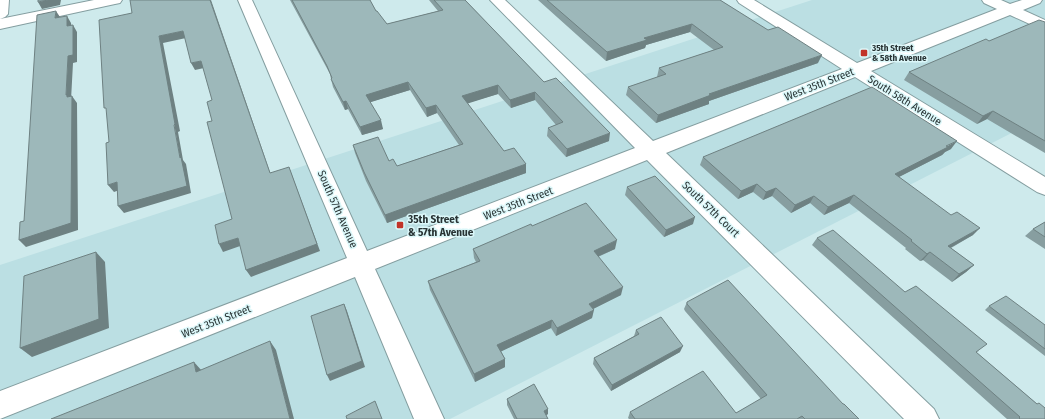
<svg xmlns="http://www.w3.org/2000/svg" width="1045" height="419" viewBox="0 0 1045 419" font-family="'Fira Sans Condensed',sans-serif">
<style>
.built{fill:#bbdfe3}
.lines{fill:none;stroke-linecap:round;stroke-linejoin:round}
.minor-casing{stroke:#849ea0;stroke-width:2}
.minor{fill:#fff;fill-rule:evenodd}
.wall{fill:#879ea0}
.shaded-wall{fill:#6e8182}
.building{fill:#9db8ba;stroke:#6e8182}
.poi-dot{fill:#c1342a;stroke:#dbf7f9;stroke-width:1.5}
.labels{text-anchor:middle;stroke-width:3;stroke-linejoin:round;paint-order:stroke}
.far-poi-label{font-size:9px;font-weight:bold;fill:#283334;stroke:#dbf7f9;text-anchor:start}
.street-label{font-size:11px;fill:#283334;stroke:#dbf7f9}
.poi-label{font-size:11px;font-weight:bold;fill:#283334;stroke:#dbf7f9;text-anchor:start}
</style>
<rect width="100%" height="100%" fill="#ceeaec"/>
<path class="built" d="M 812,0 L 1045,0 L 1045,116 L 450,419 L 0,419 L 0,265 Z"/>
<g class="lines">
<g class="minor-casing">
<path id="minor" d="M 0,0 L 9,0 L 8,14 L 5,17 L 0,19 Z
M 94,0 L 122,0 L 120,3 L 115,4 L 0,29 L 0,19 Z
M 238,0 L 252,0 L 367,251 L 635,148 L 490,0 L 505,0 L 653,141 L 842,69 L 739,3 L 737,0 L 754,0 L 857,63 L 997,9 L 984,3 L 982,0 L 1001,0 L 1010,4 L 1022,0 L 1042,0 L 1040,3 L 1023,10 L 1045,20 L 1045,31 L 1010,15 L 871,71 L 1045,177 L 1045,195 L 1037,192 L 855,77 L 666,153 L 934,409 L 939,419 L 904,419 L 647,160 L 375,269 L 444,419 L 414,419 L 355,277 L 0,419 L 0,391 L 347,258 Z"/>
</g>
<use href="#minor" class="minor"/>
</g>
<path class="wall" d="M 290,0 L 370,0 L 376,11 L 387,24 L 438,11 L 429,0 L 465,0 L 544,82 L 609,141 L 566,157 L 547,136 L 548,128 L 556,125 L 535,100 L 511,108 L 498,94 L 467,103 L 504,151 L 526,164 L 526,173 L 387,223 L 366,181 L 355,153 L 353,145 L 389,161 L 397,166 L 459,145 L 437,113 L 427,117 L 410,90 L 370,102 L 383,129 L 362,135 L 348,109 L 345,110 L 333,87 L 331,79 L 330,74 Z
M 538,0 L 720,0 L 818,63 L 709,101 L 709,104 L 656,123 L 626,95 L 628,87 L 658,77 L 657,77 L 659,68 L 714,50 L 690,32 L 646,45 L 645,48 L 606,61 Z
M 1045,22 L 1045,153 L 987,119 L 977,124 L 904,80 L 909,72 L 989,41 Z
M 951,149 L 945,152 L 942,155 L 899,177 L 973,235 L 951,248 L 974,265 L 966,272 L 952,282 L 923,260 L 920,261 L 905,249 L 906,248 L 849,203 L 824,215 L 810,203 L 791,213 L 772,196 L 763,200 L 753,192 L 738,199 L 700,165 L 703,157 Z
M 627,187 L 693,224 L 664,237 L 625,195 Z
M 1045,222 L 1045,249 L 1025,236 L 1033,229 Z
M 532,226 L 615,249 L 598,257 L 621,295 L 593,309 L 592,318 L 556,336 L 551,328 L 501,351 L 505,359 L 505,367 L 475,382 L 430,290 L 428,281 L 476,262 L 474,258 L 473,249 Z
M 817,238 L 905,292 L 979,351 L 976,352 L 1037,404 L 1045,419 L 1007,419 L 812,245 Z
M 687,302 L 843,404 L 859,419 L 629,419 L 628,418 L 630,412 L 736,413 L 761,399 L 685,311 L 684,309 Z
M 989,306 L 1045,325 L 1045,356 L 985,310 Z
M 636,330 L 680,352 L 611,391 L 593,364 L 594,358 L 634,336 Z
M 507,399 L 548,409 L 548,414 L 546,415 L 548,419 L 514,419 L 507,405 Z"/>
<path class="shaded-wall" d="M 48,0 L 61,0 L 60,5 L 42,9 L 38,2 Z
M 210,0 L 211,0 L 273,181 L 270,173 Z
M 56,11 L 60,17 L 55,18 Z
M 67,16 L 71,23 L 72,33 L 67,26 Z
M 692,24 L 690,32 L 646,45 L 645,48 L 606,61 L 607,52 L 644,38 Z
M 73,25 L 77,32 L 77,62 L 73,63 L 71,100 L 72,96 L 77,103 L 78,230 L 26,247 L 19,240 L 66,95 L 68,56 Z
M 183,31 L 186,38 L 163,43 L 180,131 L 178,132 L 183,160 L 186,164 L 191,193 L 124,213 L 118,206 L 180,158 L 159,36 Z
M 822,55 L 818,63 L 709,101 L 709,104 L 656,123 L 658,115 L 709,94 Z
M 201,61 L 204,68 L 195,70 L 191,63 Z
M 408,82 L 410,90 L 368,103 L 366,95 Z
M 498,85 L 498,94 L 463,105 L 462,96 Z
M 535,92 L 535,100 L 511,108 L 510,100 Z
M 346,101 L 348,109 L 345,110 L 343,102 Z
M 436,105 L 437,113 L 427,117 L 426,108 Z
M 993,111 L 987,119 L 977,124 L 983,116 Z
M 381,120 L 383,129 L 362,135 L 360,127 Z
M 610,133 L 609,141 L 566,157 L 567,149 Z
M 957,141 L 951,149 L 945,152 L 942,155 L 889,182 L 895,174 Z
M 526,164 L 526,173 L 387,223 L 385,215 Z
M 289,167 L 320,251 L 251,277 L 246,270 Z
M 117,182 L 122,189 L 114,192 L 108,185 Z
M 757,184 L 753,192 L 738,199 L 741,191 Z
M 776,188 L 772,196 L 763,200 L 766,192 Z
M 854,195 L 849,203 L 824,215 L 828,207 Z
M 814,196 L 810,203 L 791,213 L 795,205 Z
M 695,217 L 693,224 L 664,237 L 666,230 Z
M 980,228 L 973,235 L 941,253 L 948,246 Z
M 238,238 L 243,245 L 223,252 L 219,244 Z
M 617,240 L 615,249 L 592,259 L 594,251 Z
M 96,252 L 105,262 L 109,328 L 32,357 L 20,348 Z
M 930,252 L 923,260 L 920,261 L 927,254 Z
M 974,265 L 966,272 L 952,282 L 959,274 Z
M 623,287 L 621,295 L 587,312 L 589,304 Z
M 344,304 L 347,311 L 365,367 L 330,381 L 327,375 Z
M 594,310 L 592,318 L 556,336 L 557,328 Z
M 552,320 L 551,328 L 498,353 L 497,345 Z
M 270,341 L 276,350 L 294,419 L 290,419 Z
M 683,346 L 680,352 L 611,391 L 612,385 Z
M 505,359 L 505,367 L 475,382 L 474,374 Z
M 194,362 L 202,371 L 196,372 Z
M 548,409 L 548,414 L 543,417 L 544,411 Z"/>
<path class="building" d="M 38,0 L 48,0 L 38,2 Z
M 130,0 L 210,0 L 270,173 L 289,167 L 317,244 L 246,270 L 238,238 L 219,244 L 215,225 L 232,219 L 207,122 L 212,121 L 207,102 L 212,100 L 201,61 L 191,63 L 183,31 L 159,36 L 175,124 L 174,125 L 180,158 L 181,157 L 187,186 L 118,206 L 117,182 L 108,185 L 106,143 L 109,142 L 106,108 L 104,108 L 99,20 L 132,13 Z
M 292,0 L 370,0 L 376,11 L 377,11 L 387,24 L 443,10 L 434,0 L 465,0 L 544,82 L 556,78 L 610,133 L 567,149 L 548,128 L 563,122 L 535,92 L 510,100 L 498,85 L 462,96 L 504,151 L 514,148 L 526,164 L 385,215 L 364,172 L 353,145 L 378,137 L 389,161 L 393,159 L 397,166 L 463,144 L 436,105 L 426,108 L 408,82 L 366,95 L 381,120 L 360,127 L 346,101 L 343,102 L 331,79 L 332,78 L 327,66 Z
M 547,0 L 720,0 L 768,30 L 778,27 L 822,55 L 709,94 L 711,95 L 658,115 L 628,87 L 666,74 L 659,68 L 723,47 L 692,24 L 644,38 L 647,40 L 607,52 Z
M 56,11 L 55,18 L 67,16 L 67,26 L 73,25 L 73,55 L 68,56 L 66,95 L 67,95 L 67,97 L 72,96 L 71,223 L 19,240 L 20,222 L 24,221 L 37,15 Z
M 1039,20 L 1045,22 L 1045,141 L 993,111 L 983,116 L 909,72 L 986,39 L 989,41 Z
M 872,87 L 957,141 L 946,146 L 948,147 L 895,174 L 951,215 L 957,212 L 980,228 L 948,246 L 974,265 L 959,274 L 930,252 L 927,254 L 911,241 L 912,240 L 854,195 L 828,207 L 814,196 L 795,205 L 776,188 L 766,192 L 757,184 L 741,191 L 703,157 Z
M 655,176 L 695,217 L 666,230 L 627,187 Z
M 586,203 L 617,240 L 594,251 L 623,287 L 589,304 L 594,310 L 557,328 L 552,320 L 497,345 L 505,359 L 474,374 L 428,281 L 480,261 L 473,249 L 531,224 L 532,226 Z
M 1045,222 L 1045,237 L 1033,229 Z
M 833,230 L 905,292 L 916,286 L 987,344 L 976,352 L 1037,404 L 1039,403 L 1045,408 L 1045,419 L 1020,419 L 1019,418 L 1020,417 L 817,238 Z
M 96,252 L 99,319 L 20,348 L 24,276 Z
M 728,280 L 843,404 L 844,404 L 859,419 L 805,419 L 802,416 L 797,419 L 635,419 L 630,412 L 703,371 L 736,413 L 767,395 L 687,304 L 687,302 Z
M 1006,296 L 1045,325 L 1045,349 L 989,306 Z
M 344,304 L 362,361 L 327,375 L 311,316 Z
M 661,317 L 683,346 L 612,385 L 594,358 L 639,334 L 636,330 Z
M 270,341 L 290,419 L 51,419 L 194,362 L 196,372 Z
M 534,384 L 548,409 L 544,411 L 548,419 L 517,419 L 507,399 Z
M 375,401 L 382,419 L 347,419 L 346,416 Z"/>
<g class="poi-dot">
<rect x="860" y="49" width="8" height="8" rx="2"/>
<rect x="396" y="221" width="8" height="8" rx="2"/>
</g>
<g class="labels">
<g class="far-poi-label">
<text x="872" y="51">35th Street<tspan x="872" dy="10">&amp; 58th Avenue</tspan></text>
</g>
<g class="street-label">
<text transform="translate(819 84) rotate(-21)" y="4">West 35th Street</text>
<text transform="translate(905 100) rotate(32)" y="4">South 58th Avenue</text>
<text transform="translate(518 203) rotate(-21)" y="4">West 35th Street</text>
<text transform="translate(338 209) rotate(66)" y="4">South 57th Avenue</text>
<text transform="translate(711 209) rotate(44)" y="4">South 57th Court</text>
<text transform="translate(216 321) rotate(-21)" y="4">West 35th Street</text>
</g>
<g class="poi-label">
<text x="408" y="223">35th Street<tspan x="408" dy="13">&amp; 57th Avenue</tspan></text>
</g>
</g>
</svg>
